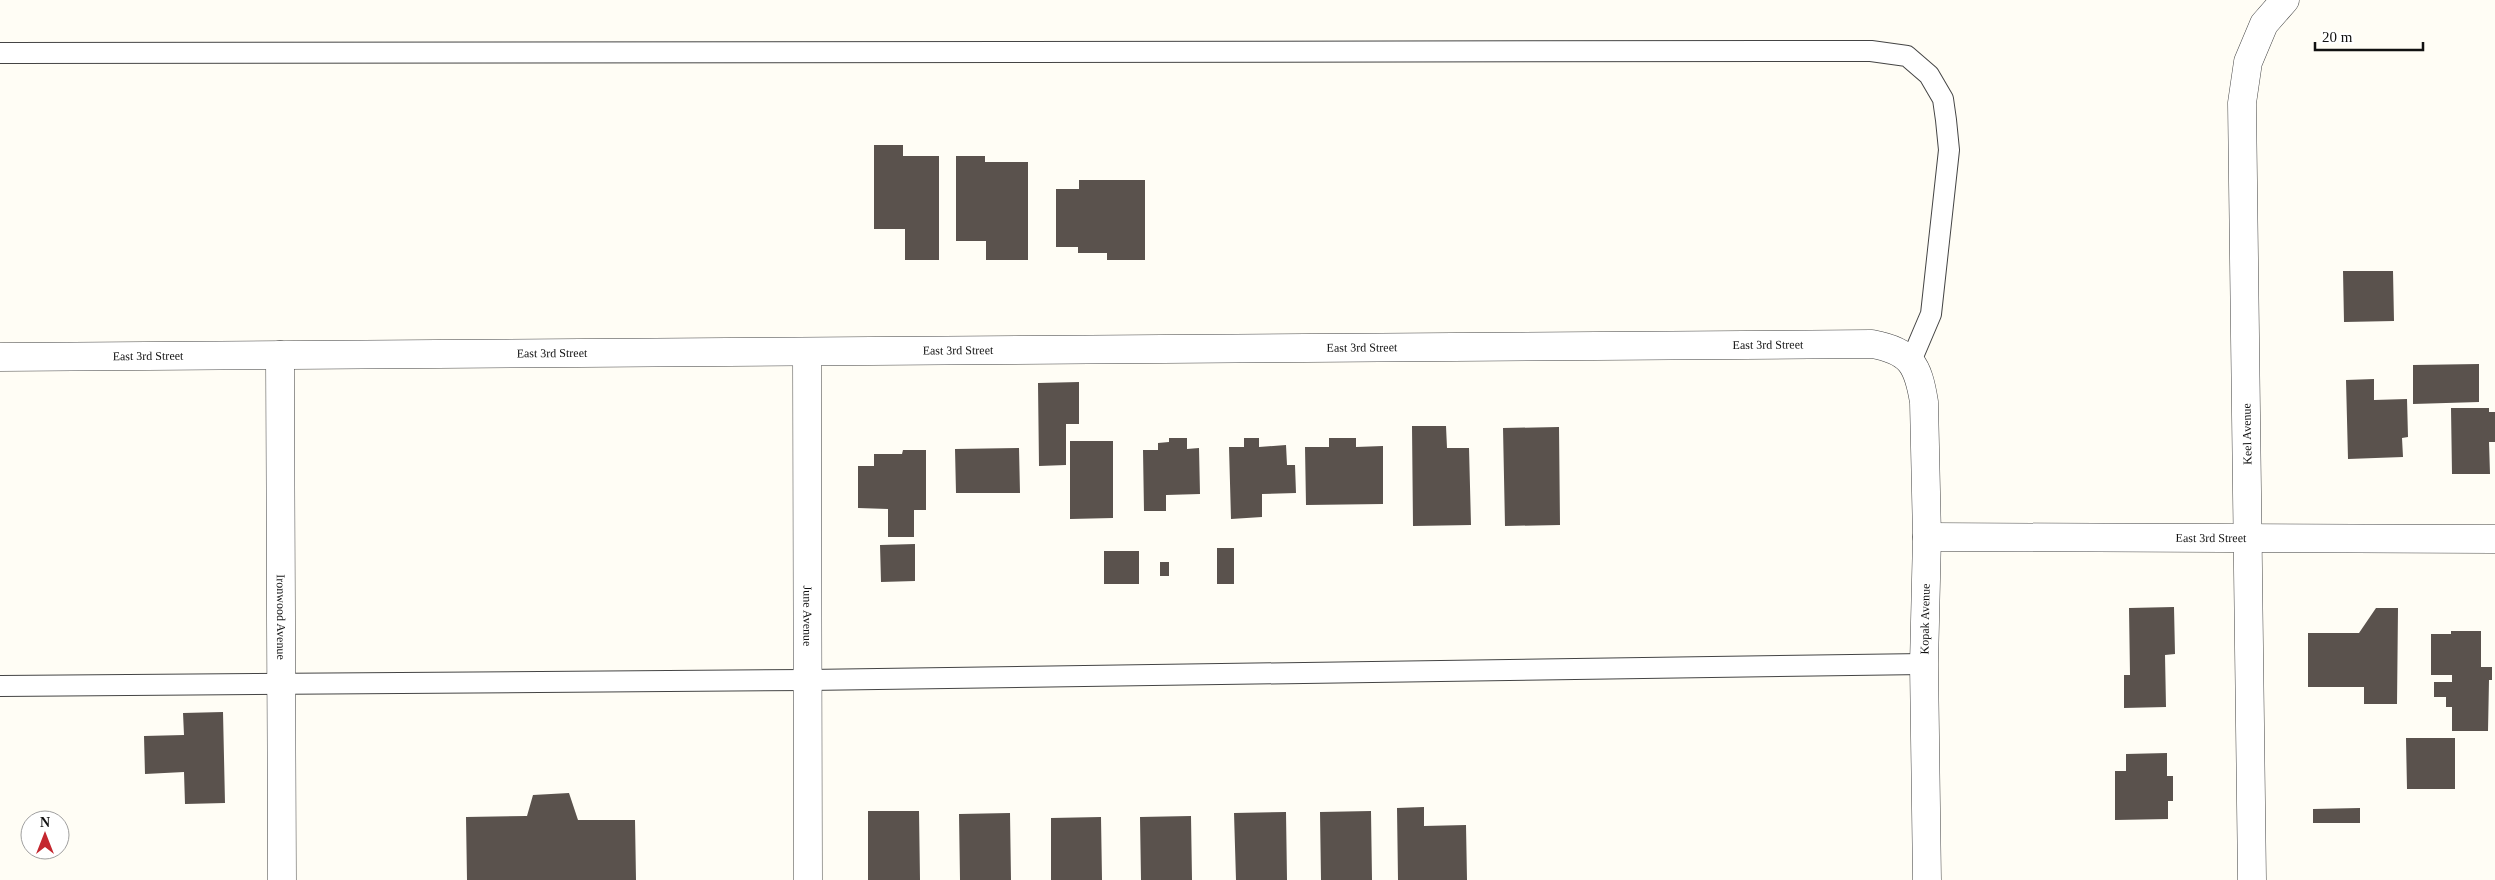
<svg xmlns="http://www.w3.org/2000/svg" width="2495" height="880" viewBox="0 0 2495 880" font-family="'Times New Roman',serif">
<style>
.building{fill:#5a524d}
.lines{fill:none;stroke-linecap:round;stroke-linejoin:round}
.lane-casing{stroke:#444;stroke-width:22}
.street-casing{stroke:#444;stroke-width:29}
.lane{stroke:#fff;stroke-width:20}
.street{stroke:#fff;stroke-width:28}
.labels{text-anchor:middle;stroke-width:5;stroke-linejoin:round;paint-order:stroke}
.street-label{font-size:12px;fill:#111;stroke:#fff}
</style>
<rect width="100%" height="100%" fill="#fffdf5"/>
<path class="building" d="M 874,145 L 903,145 L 903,156 L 939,156 L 939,260 L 905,260 L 905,229 L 874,229 Z
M 956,156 L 985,156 L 985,162 L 1028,162 L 1028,260 L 986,260 L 986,241 L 956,241 Z
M 1079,180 L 1145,180 L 1145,260 L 1107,260 L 1107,253 L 1078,253 L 1078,247 L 1056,247 L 1056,189 L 1079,189 Z
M 2343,271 L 2393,271 L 2394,321 L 2344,322 Z
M 2479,364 L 2479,402 L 2413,404 L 2413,365 Z
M 2374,379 L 2374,400 L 2407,399 L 2408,437 L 2402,438 L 2403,457 L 2348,459 L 2346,380 Z
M 1079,382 L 1079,424 L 1066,424 L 1066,465 L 1039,466 L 1038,383 Z
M 2451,408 L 2489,408 L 2489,412 L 2495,412 L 2495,442 L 2489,442 L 2490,474 L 2452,474 Z
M 1412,426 L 1446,426 L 1447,448 L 1469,448 L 1471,525 L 1413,526 Z
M 1559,427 L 1560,525 L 1505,526 L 1503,428 Z
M 1169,438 L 1187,438 L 1187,449 L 1199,448 L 1200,494 L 1166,495 L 1166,511 L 1144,511 L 1143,450 L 1158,450 L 1158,443 L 1169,442 Z
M 1244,438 L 1259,438 L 1259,447 L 1286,445 L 1287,465 L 1295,465 L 1296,493 L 1262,494 L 1262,517 L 1231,519 L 1229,447 L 1244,447 Z
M 1329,438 L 1356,438 L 1356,447 L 1383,446 L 1383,504 L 1306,505 L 1305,447 L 1329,447 Z
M 1070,441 L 1113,441 L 1113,518 L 1070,519 Z
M 1019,448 L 1020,493 L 956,493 L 955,449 Z
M 903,450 L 926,450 L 926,510 L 914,510 L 914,537 L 888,537 L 888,509 L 858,508 L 858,466 L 874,466 L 874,454 L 902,454 Z
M 915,544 L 915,581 L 881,582 L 880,545 Z
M 1217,548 L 1234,548 L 1234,584 L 1217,584 Z
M 1104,551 L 1139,551 L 1139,584 L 1104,584 Z
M 1160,562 L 1169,562 L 1169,576 L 1160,576 Z
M 2174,607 L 2175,654 L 2165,655 L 2166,707 L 2124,708 L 2124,675 L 2130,675 L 2129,608 Z
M 2376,608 L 2398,608 L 2397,704 L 2364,704 L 2364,687 L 2308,687 L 2308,633 L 2359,633 Z
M 2451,631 L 2481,631 L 2481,667 L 2492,667 L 2492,680 L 2489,680 L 2488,731 L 2452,731 L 2452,707 L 2446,707 L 2446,697 L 2434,697 L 2434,682 L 2452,682 L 2452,675 L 2431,675 L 2431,634 L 2451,634 Z
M 223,712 L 225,803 L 185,804 L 184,772 L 145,774 L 144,736 L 184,735 L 183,713 Z
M 2406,738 L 2455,738 L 2455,789 L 2407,789 Z
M 2167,753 L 2167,776 L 2173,776 L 2173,801 L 2168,801 L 2168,819 L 2115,820 L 2115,771 L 2126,771 L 2126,754 Z
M 569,793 L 578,820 L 635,820 L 636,880 L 467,880 L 466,817 L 527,816 L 533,795 Z
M 1424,807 L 1424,826 L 1466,825 L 1467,880 L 1398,880 L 1397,808 Z
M 2360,808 L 2360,823 L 2313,823 L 2313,809 Z
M 868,811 L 919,811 L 920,880 L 868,880 Z
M 1371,811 L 1372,880 L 1321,880 L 1320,812 Z
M 1286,812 L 1287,880 L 1236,880 L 1234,813 Z
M 1010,813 L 1011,880 L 960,880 L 959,814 Z
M 1191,816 L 1192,880 L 1141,880 L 1140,817 Z
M 1101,817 L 1102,880 L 1051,880 L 1051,818 Z"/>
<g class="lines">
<g class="lane-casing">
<path id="lane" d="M 0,53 L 1871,51 L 1907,56 L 1929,75 L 1943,99 L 1946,120 L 1949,150 L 1931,314 L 1911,361
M 0,686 L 808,680 L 1924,664"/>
</g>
<g class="street-casing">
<g id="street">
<path id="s1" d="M 807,352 L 808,880"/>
<path id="s2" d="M 280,355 L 282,880"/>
<path id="s3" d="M 0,357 L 1872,344 C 1911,351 1918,365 1924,402 L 1927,537 L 1924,664 L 1927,880"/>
<path id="s4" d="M 1927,537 L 2495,539"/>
<path d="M 2252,880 L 2242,103 L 2248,62 L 2264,24 L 2285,0"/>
</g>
</g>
<use href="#lane" class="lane"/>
<use href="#street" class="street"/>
</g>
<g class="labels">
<g class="street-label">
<text dy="4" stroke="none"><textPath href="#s3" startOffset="1768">East 3rd Street</textPath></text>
<text dy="4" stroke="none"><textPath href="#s3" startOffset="1362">East 3rd Street</textPath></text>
<text dy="4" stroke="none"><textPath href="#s3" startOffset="958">East 3rd Street</textPath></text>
<text dy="4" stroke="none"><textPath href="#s3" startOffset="552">East 3rd Street</textPath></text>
<text dy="4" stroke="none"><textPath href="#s3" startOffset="148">East 3rd Street</textPath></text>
<text transform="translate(2247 434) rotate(-91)" y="4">Keel Avenue</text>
<text dy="4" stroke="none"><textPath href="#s4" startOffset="284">East 3rd Street</textPath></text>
<text dy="4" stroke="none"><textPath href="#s1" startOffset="264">June Avenue</textPath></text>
<text dy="4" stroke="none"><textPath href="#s2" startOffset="262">Ironwood Avenue</textPath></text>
<text transform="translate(1925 619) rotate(-89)" y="4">Kopak Avenue</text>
</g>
</g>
<g transform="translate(45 835)"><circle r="24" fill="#ffffff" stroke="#a0a0a0"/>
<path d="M0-4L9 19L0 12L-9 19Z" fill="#c4262e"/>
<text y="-8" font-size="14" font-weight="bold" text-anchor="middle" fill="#111111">N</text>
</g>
<path d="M2315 42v8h108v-8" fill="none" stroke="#111111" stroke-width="2.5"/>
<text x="2322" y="42" font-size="15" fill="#111111" stroke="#ffffff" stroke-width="4" paint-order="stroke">20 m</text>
</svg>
